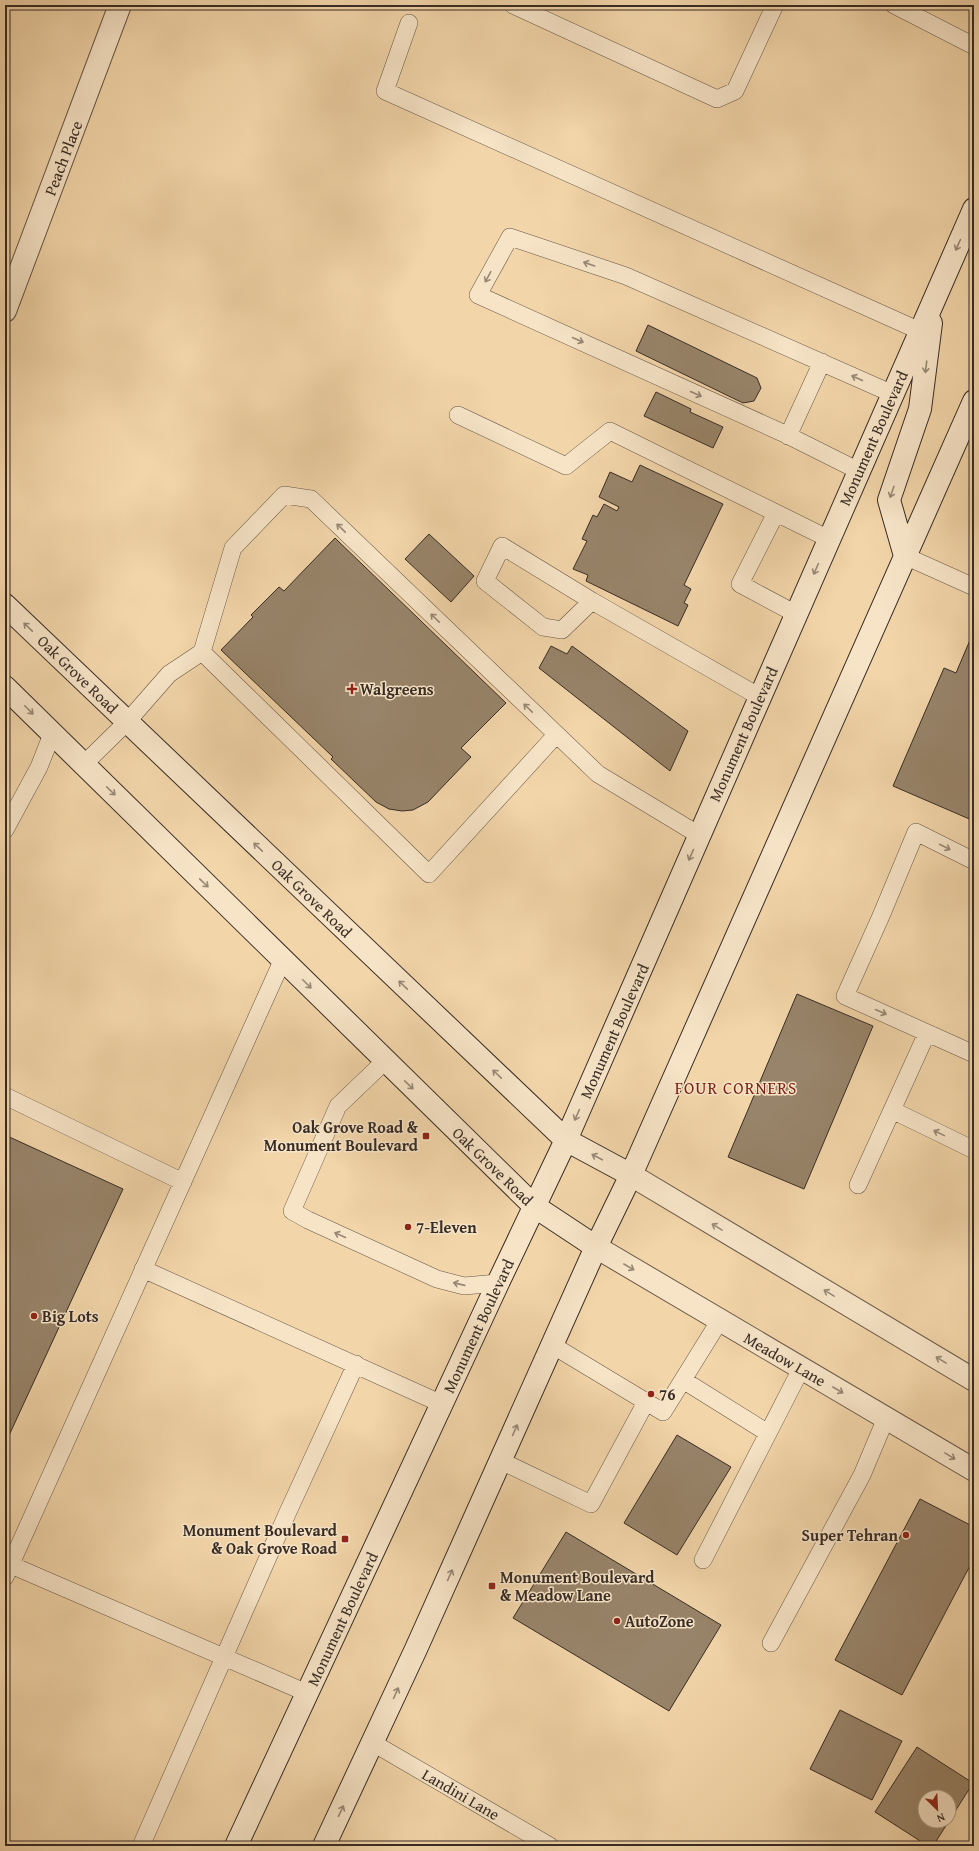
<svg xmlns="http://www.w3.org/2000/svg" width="979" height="1851" viewBox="0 0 979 1851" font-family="'Gentium Book Plus',serif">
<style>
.building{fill:#98846a;stroke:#372c25}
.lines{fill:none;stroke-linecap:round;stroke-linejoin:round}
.service-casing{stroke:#665646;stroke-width:18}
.minor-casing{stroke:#665646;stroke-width:24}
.tertiary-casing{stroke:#665646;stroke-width:24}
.secondary-casing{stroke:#372c25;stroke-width:24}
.service{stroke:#f7e4c7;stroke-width:17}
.minor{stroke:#f7e4c7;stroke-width:22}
.tertiary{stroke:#f7e4c7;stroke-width:22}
.secondary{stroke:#f7e4c7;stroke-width:22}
.oneway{stroke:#978876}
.poi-dot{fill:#8f2418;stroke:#f7e4c7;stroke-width:1.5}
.labels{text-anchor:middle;stroke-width:3;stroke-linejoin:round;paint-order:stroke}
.street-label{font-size:16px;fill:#372c25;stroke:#f7e4c7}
.poi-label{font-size:16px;font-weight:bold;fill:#372c25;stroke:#f7e4c7;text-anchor:start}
.neighbourhood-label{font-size:17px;letter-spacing:1px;fill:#7a1f14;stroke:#f7e4c7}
</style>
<rect width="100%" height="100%" fill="#f2d5a9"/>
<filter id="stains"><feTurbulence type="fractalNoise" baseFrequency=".005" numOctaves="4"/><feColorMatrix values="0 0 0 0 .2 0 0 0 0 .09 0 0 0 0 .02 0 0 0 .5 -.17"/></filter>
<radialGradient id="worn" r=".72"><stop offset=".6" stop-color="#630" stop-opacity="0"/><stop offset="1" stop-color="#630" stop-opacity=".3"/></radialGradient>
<path class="building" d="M 648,325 L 757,378 L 761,388 L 754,401 L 743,403 L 636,351 Z
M 656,392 L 691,409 L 690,412 L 723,427 L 713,448 L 644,416 Z
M 640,465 L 723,504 L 684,585 L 691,589 L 684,603 L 688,605 L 678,626 L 586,581 L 588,575 L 573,569 L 587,541 L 582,539 L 593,515 L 597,517 L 604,504 L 617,511 L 619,507 L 599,497 L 610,472 L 632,482 Z
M 429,534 L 474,576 L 451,602 L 405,559 Z
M 335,538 L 506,703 L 461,748 L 471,757 L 428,802 L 413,810 L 402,811 L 389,809 L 376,802 L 331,759 L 333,757 L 221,650 L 253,617 L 251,615 L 279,587 L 284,591 Z
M 973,633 L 974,634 L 974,821 L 893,786 L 944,668 L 956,673 Z
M 551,646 L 567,654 L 572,646 L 688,731 L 670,771 L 539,668 Z
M 797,994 L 873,1026 L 804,1189 L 728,1157 Z
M 5,1135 L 123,1189 L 5,1444 Z
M 677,1435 L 731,1467 L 677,1555 L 624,1523 Z
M 920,1499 L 974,1527 L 974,1558 L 902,1695 L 835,1660 Z
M 566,1532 L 721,1625 L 669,1711 L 513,1618 Z
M 840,1710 L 902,1741 L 872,1800 L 810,1769 Z
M 917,1747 L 973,1783 L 949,1821 L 949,1797 L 925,1797 L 925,1821 L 949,1821 L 933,1846 L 928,1846 L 875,1812 Z"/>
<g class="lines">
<g class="service-casing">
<path id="service" d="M 513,5 L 717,99 L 735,91 L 775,5
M 894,5 L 974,46
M 409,23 L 385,91 L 920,331
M 458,415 L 566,466 L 610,431 L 829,539
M 788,436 L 822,362
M 859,471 L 785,434 L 478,295 L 510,237 L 626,276 L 893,394
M 776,513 L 740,584 L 796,614
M 905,556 L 974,587
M 592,601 L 562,630 L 543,627 L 485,581 L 502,546 L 592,601 L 760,697
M 202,652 L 429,874 L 556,735
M 84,764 L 127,722 L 169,674 L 202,652 L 233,548 L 284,495 L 311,499 L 598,774 L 699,835
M 5,830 L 39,767 L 52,734
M 974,861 L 916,832 L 881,916 L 845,996 L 974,1054
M 385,1061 L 338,1106 L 292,1211 L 308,1220 L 437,1279 L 464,1286 L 498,1283
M 5,1096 L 183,1182
M 892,1110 L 974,1150
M 858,1185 L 927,1033
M 143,1269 L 442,1404
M 552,1345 L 663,1412 L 720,1320
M 683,1380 L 768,1433
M 501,1461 L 591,1504 L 646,1402
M 703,1560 L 801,1369
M 11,1565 L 307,1693
M 5,1577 L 283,959
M 771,1643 L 862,1475 L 886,1418
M 373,1743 L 550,1846
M 141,1846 L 287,1514 L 356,1364"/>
</g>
<g class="minor-casing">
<path id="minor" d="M 5,311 L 120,5"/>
</g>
<g class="tertiary-casing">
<path id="tertiary" d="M 631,1175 L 974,1380
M 596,1247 L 974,1470"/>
</g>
<g class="secondary-casing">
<path id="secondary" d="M 905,556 L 889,500 L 920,409 L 931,323
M 5,605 L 566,1140 L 631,1175
M 5,687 L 534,1206 L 596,1247
M 236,1846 L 498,1283 L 566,1140 L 974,209
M 324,1846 L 416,1649 L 596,1247 L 631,1175 L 974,401"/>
</g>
<use href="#service" class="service"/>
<use href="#minor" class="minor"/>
<use href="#tertiary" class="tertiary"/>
<use href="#secondary" class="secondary"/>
</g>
<defs><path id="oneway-shaft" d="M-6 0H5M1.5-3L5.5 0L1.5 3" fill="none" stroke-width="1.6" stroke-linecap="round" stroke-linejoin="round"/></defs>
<g class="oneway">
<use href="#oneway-shaft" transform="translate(958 245) rotate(114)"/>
<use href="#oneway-shaft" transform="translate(589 264) rotate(-161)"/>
<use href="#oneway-shaft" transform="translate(488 277) rotate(118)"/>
<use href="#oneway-shaft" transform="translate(578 340) rotate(24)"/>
<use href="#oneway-shaft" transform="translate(926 367) rotate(97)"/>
<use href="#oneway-shaft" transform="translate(857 378) rotate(-156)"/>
<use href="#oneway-shaft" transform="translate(696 394) rotate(24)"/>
<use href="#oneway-shaft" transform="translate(892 492) rotate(109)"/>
<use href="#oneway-shaft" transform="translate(341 528) rotate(-136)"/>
<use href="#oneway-shaft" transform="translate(816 569) rotate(114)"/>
<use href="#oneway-shaft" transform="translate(435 618) rotate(-136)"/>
<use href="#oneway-shaft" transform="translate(28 627) rotate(-136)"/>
<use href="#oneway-shaft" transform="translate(528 708) rotate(-136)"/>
<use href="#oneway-shaft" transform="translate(29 710) rotate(45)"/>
<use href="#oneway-shaft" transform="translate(111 791) rotate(44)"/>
<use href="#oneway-shaft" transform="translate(258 847) rotate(-136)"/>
<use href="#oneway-shaft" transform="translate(945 847) rotate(27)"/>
<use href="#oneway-shaft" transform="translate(691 855) rotate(114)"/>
<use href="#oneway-shaft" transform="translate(204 883) rotate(44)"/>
<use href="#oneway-shaft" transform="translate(307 984) rotate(45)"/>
<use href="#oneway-shaft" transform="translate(403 985) rotate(-136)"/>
<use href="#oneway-shaft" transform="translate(881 1012) rotate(24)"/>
<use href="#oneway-shaft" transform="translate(497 1074) rotate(-136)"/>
<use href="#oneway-shaft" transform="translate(409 1085) rotate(44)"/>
<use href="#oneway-shaft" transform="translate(577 1115) rotate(114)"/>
<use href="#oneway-shaft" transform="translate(939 1133) rotate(-154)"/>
<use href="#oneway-shaft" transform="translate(597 1157) rotate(-152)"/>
<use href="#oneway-shaft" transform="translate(717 1227) rotate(-149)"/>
<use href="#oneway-shaft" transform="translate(340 1235) rotate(-156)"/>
<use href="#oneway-shaft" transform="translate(629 1267) rotate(30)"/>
<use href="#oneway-shaft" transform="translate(459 1284) rotate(-167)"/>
<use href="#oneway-shaft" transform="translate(829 1293) rotate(-149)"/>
<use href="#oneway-shaft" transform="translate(941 1360) rotate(-149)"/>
<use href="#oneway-shaft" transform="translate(838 1390) rotate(30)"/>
<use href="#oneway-shaft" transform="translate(515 1430) rotate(-66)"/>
<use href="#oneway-shaft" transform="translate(950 1456) rotate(31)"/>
<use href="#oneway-shaft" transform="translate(450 1575) rotate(-66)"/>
<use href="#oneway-shaft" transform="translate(396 1693) rotate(-66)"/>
<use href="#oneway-shaft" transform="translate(341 1811) rotate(-65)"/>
</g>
<g class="poi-dot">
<path d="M350 683h4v4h4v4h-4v4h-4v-4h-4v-4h4z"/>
<rect x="422" y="1132" width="8" height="8" rx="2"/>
<circle cx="408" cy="1227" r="4"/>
<circle cx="34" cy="1316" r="4"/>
<circle cx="651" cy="1394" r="4"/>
<circle cx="906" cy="1535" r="4"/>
<rect x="341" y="1535" width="8" height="8" rx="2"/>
<rect x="488" y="1582" width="8" height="8" rx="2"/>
<circle cx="617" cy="1621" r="4"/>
</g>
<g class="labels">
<g class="street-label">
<text transform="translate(63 158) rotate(-69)" y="6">Peach Place</text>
<text transform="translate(873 438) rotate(-66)" y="6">Monument Boulevard</text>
<text transform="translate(78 674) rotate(44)" y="6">Oak Grove Road</text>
<text transform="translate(743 734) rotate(-66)" y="6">Monument Boulevard</text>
<text transform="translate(312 898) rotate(44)" y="6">Oak Grove Road</text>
<text transform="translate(614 1031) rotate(-66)" y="6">Monument Boulevard</text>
<text transform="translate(493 1166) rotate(44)" y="6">Oak Grove Road</text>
<text transform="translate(478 1326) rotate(-65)" y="6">Monument Boulevard</text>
<text transform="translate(785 1359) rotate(30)" y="6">Meadow Lane</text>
<text transform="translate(342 1619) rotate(-65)" y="6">Monument Boulevard</text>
<text transform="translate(461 1794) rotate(30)" y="6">Landini Lane</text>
</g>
<g class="poi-label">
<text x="360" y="695">Walgreens</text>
<text x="418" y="1133" text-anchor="end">Oak Grove Road &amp;<tspan x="418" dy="18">Monument Boulevard</tspan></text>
<text x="416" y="1233">7-Eleven</text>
<text x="42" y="1322">Big Lots</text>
<text x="659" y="1400">76</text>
<text x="337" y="1536" text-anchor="end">Monument Boulevard<tspan x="337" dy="18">&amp; Oak Grove Road</tspan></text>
<text x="898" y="1541" text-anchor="end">Super Tehran</text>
<text x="500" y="1583">Monument Boulevard<tspan x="500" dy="18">&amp; Meadow Lane</tspan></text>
<text x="625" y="1627">AutoZone</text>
</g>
<g class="neighbourhood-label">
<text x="736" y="1094">FOUR CORNERS</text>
</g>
</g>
<rect width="979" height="1851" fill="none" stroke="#f2d5a9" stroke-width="20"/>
<rect x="6" y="6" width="967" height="1839" fill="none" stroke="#372c25" stroke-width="2"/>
<rect x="10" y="10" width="959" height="1831" fill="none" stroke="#372c25"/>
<g transform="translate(937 1809) rotate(156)"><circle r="19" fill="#f7e4c7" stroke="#aa9a86"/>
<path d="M0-3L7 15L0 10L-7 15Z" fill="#8f2418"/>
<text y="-6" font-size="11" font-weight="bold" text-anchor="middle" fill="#372c25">N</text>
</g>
<rect width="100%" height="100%" filter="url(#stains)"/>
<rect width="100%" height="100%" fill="url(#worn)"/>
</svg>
